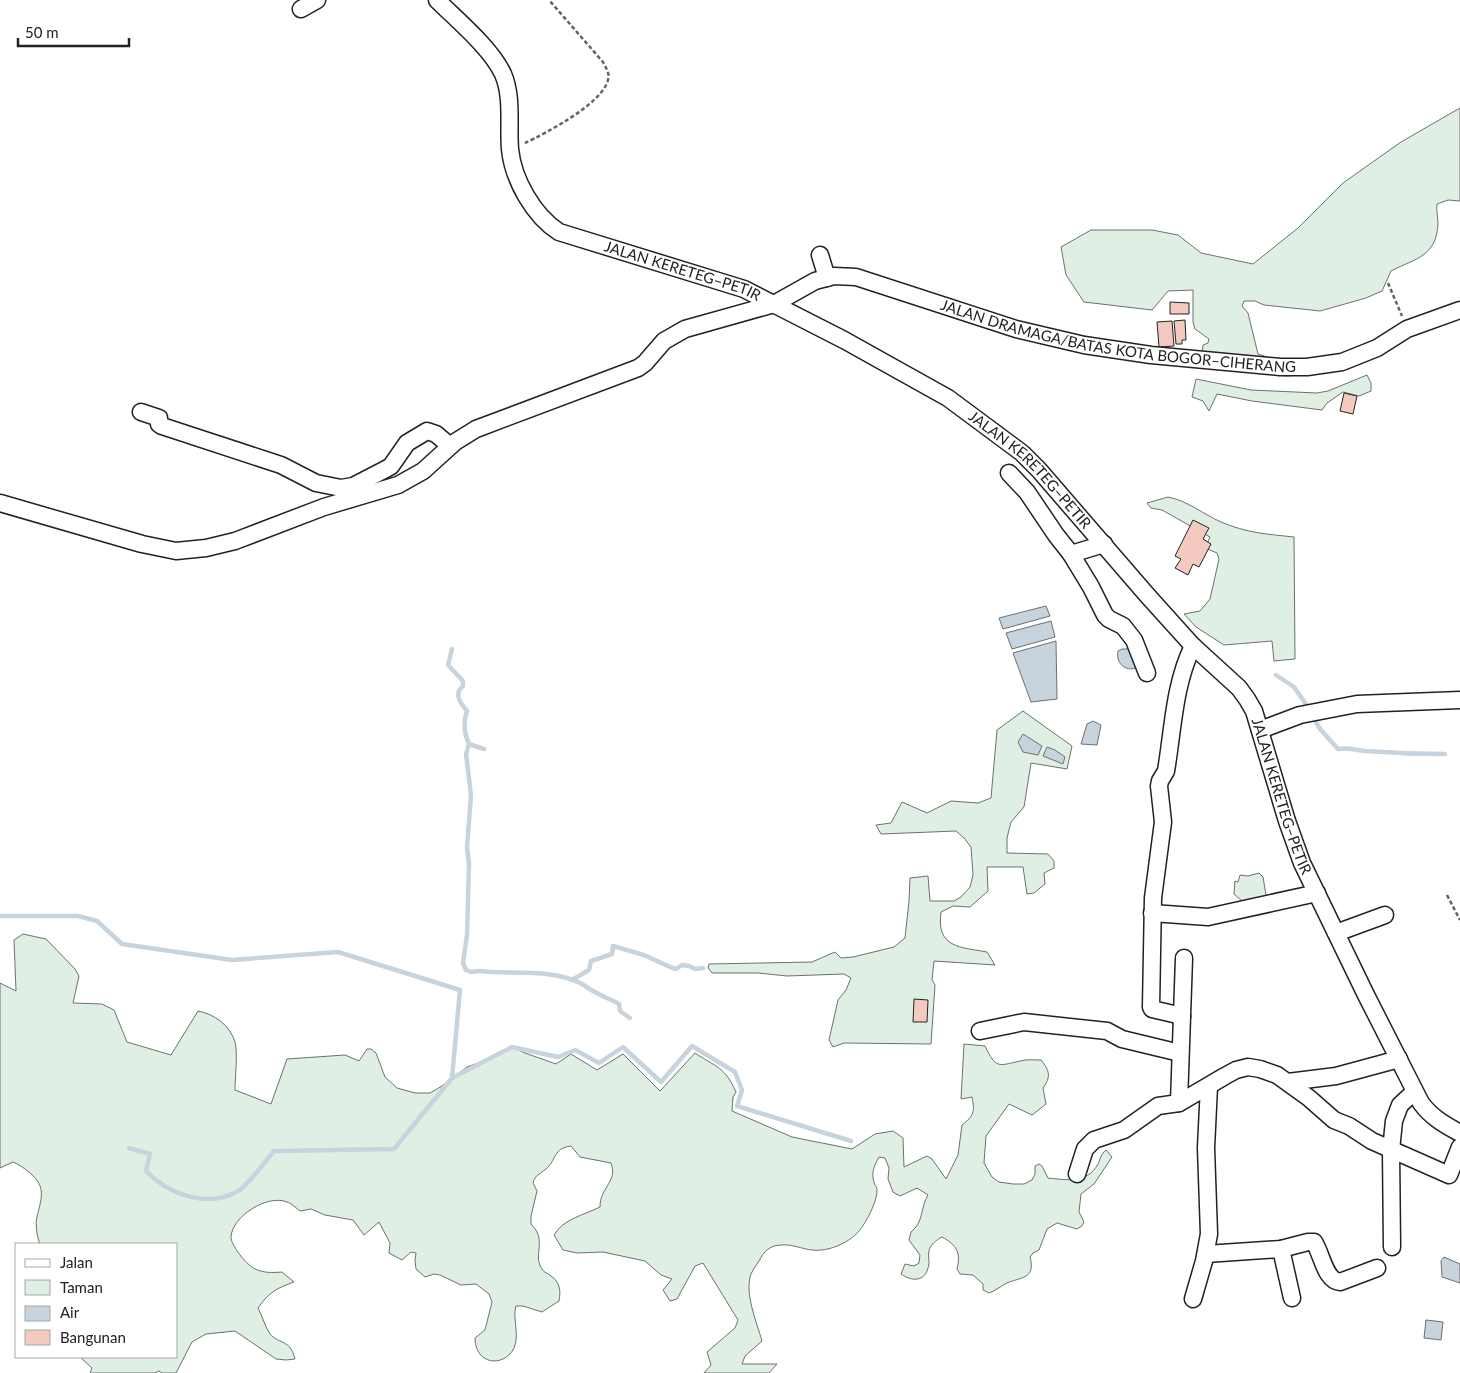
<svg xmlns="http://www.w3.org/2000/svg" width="1460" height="1373" viewBox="0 0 1460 1373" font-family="Lato,sans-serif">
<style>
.green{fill:#e0efe3;stroke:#6f6f6f}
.water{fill:#c7d3dd;stroke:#6f6f6f}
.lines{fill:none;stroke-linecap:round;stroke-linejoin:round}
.stream{stroke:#c7d3dd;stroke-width:4.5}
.building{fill:#f3c9c0;stroke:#222}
.minor-casing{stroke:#222;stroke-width:19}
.path{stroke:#646464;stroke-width:2.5;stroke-dasharray:4 2.5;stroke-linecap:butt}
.minor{stroke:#fff;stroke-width:16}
.labels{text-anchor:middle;stroke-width:4;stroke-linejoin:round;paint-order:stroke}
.street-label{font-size:15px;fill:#222;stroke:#fff}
</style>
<rect width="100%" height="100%" fill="#fff"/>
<path class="green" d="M 1460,108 L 1460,201 L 1448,200 L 1437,204 C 1436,210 1438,217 1438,224 C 1436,257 1416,258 1391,271 L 1382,291 L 1366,298 L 1320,311 L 1264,305 L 1255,301 L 1244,301 L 1242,306 L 1248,313 L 1258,354 L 1273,359 L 1316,361 L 1355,349 L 1359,360 L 1319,374 L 1286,376 L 1250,372 L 1202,354 L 1203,345 L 1208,343 L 1209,339 L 1195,329 L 1193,322 L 1193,290 L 1168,291 L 1152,310 L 1084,302 L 1066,275 L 1061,247 L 1091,230 L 1152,230 L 1178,235 L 1201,253 L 1253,264 L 1298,228 L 1343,183 L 1401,142 Z
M 1367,375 L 1371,383 L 1371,391 L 1359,396 L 1343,392 L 1327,403 L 1322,410 L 1252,401 L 1217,394 L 1209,411 L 1203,401 L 1192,397 L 1196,379 L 1251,390 L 1317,393 L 1328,391 Z
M 1168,497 C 1188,501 1203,514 1221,522 C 1247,533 1266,534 1294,537 L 1295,659 L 1274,661 L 1272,641 L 1224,645 L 1196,627 L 1184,614 L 1200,611 L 1210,599 L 1219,559 L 1217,553 L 1205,548 L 1210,537 L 1162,510 L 1151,508 L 1147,503 Z
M 1023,711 L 1072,746 L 1067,769 L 1031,763 L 1024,807 L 1011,822 L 1007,838 L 1007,853 L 1048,854 L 1054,861 L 1054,868 L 1044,873 L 1045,884 L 1034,893 L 1027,894 L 1023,867 L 987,867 L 988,891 L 970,907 L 953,906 L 941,912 C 936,948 960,947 987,952 L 995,965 L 934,961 L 932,980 L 935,985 L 931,1044 L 844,1043 L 833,1047 L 829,1040 L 838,1000 L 846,990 L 851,978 L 844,974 L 787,976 L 758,973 L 712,973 L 708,968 L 709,964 L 812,962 L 835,952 L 841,958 L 853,957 L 894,947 L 905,938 L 909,901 L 910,878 L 928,876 L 930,901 L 954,901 L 961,897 L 970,887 L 973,875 L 971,847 L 964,838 L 956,831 L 881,834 L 876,825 L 891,823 L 902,802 L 927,813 L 951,801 L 978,803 L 991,798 L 997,730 Z
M 1259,873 L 1263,877 L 1267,901 L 1242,901 L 1234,894 L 1235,881 L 1238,882 L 1240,875 L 1248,876 Z
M 23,934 L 46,939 L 75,969 L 79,976 L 73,1003 L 102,1004 L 114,1010 L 127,1042 L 171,1055 L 198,1011 C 214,1014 230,1025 235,1042 C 238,1052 235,1078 235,1090 L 271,1104 L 287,1059 L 345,1055 L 359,1061 L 367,1049 L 371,1049 L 376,1053 L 385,1077 L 397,1088 L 415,1093 L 430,1093 L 442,1086 L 467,1067 L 489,1059 L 512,1047 L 525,1053 L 556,1064 L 571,1054 L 597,1070 L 623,1054 L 660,1091 L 695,1053 C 716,1067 725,1067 736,1092 L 733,1097 L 732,1111 L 792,1137 L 852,1149 L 875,1134 L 893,1131 L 903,1138 L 904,1167 L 927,1156 L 932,1159 L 946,1179 L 958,1155 L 962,1125 C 974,1116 975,1111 972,1097 L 961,1099 L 964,1044 L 985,1046 C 996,1069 998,1066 1020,1061 C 1027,1059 1034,1060 1041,1060 C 1050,1071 1051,1077 1043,1088 L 1046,1104 L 1032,1115 L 1009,1104 L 986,1136 L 984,1163 L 992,1177 L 999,1182 L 1013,1184 L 1024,1184 L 1032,1180 L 1035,1174 L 1035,1166 L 1039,1164 L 1042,1166 L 1048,1178 C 1067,1180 1087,1184 1098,1164 C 1101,1158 1100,1155 1106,1150 L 1112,1157 L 1094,1184 L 1081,1194 L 1079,1212 L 1084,1222 L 1082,1226 L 1077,1229 L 1057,1223 L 1047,1229 L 1039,1250 L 1033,1253 L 1030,1257 C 1036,1279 1021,1277 1007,1283 C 1001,1286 995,1291 989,1293 L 983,1290 L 983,1284 L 973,1275 L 960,1274 L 957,1269 C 961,1253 957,1245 942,1237 C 936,1240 930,1245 929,1251 C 928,1255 929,1259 929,1263 C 927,1281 914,1283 901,1274 L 905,1264 L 914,1266 L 919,1263 L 920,1255 L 909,1240 L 911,1232 C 924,1222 920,1208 928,1195 L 917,1188 L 900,1196 L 893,1192 L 888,1179 L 889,1168 L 885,1158 L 879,1157 C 874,1166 871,1173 874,1182 C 874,1185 877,1187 877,1189 C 878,1200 866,1223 859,1231 C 849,1243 828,1252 812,1250 C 802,1249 792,1244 782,1245 C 770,1245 764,1251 759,1261 C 756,1265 753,1270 751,1274 C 744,1293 757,1323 762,1341 L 745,1356 L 742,1364 L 777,1364 L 769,1373 L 704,1373 L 711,1365 L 707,1352 L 735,1328 L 738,1320 L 703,1263 L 695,1266 L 677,1299 L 670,1301 L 663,1290 L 672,1279 L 661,1275 L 645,1261 L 603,1252 L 577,1253 L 563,1250 L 554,1235 C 563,1219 584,1215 600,1207 C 600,1187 618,1182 611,1163 L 580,1157 L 571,1146 C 553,1148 556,1161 546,1169 C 540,1174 535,1175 533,1183 L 537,1191 L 531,1216 L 531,1224 C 548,1241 532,1254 542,1269 C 544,1273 548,1273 551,1276 C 560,1282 561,1291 559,1301 L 542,1312 L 523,1306 L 516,1306 C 512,1318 520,1334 514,1348 C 504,1368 475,1365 475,1338 L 485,1330 L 492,1302 L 489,1294 L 476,1284 L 461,1285 L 440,1275 L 434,1274 L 425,1277 L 416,1269 L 415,1261 L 416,1253 L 411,1252 L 402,1260 L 389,1253 L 390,1243 L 379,1222 L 364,1235 L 353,1220 L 325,1215 L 311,1209 L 300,1211 C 296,1208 291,1203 287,1202 C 268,1194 232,1216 231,1237 C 231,1242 235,1247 237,1251 C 251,1270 259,1274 282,1272 L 294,1282 C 277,1288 269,1292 258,1308 C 262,1315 265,1327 270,1334 C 280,1345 290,1339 295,1359 L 286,1360 L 276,1359 L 235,1331 L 206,1334 L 192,1342 L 176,1373 L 162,1373 L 159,1371 L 155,1373 L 90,1373 L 92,1368 L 80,1357 L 176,1357 L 176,1244 L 40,1244 C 37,1237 35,1225 37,1217 C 41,1199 47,1187 30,1173 C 24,1168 20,1165 13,1162 L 0,1168 L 0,983 L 16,991 L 14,940 Z"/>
<path class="water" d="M 1046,606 L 1050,616 L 1003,629 L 999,618 Z
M 1051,621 L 1055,637 L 1012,649 L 1006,633 Z
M 1056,641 L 1057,699 L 1031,702 L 1013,653 Z
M 1122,649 L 1128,649 L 1133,651 L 1139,666 C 1128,674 1115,664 1118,651 Z
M 1093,721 L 1101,725 L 1097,745 L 1081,744 L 1087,724 Z
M 1023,734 L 1042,746 L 1038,755 L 1023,752 L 1018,742 Z
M 1047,747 L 1055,750 L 1065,757 L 1063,764 L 1043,756 Z
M 1444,1257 L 1460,1264 L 1460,1283 L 1442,1277 L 1441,1261 Z
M 1426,1320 L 1443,1322 L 1441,1340 L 1424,1338 Z"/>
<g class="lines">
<path class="stream" d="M 452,649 L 448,665 L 463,681 L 463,686 C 453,694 461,704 467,711 C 463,722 464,733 469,744 L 484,749
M 1276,675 L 1294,687 L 1310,710
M 1313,717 L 1320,729 L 1338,749 C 1348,747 1355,750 1365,751 C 1392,753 1418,754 1445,754
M 469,744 L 466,754 L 471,795 L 467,847 L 469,864 L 467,935 L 463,963 L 466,970 L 471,972 L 479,971 C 512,975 551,968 582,984 C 586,986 590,990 595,992 C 603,997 611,999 619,1004 L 620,1011 L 630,1018
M 0,916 L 78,916 L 97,921 L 122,944 L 232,960 L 338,952 L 460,990 L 452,1078
M 572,980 L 589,970 L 591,961 L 612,954 L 613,946 L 644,955 L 670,967 L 676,969 L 682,965 L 689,966 L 695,969 L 703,968
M 129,1148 L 150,1154 L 146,1171 C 168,1194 208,1209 238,1191 C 248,1185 266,1161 274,1151 L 394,1149 L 452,1078 L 512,1047 L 558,1057 L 575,1050 L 599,1063 L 623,1047 L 661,1082 L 692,1046 L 735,1072 L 742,1090 L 737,1106 L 851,1141"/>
</g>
<path class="building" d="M 1170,302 L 1189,303 L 1189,314 L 1170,314 Z
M 1185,320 L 1186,340 L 1182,340 L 1182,344 L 1176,344 L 1174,321 Z
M 1172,321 L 1174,346 L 1159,347 L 1157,322 Z
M 1344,393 L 1357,396 L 1353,414 L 1340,411 Z
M 1193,520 L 1209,528 L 1203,539 L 1211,544 L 1199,567 L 1193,564 L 1188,575 L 1175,568 L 1181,559 L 1175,556 Z
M 914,999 L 928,1000 L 927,1022 L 913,1022 Z"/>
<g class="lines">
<g class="minor-casing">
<g id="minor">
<path id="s1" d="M 437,0 C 458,21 491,48 503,74 C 513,97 508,125 510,149 C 513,180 534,216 559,232 L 744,289 L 844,340 L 948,398 L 1022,453 L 1039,470 L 1147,595 L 1193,646 L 1239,688 L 1247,699 L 1254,711 L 1287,821 L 1302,863 L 1366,995 L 1421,1103 C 1431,1117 1445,1125 1460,1133"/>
<path d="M 301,9 L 317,0"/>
<path d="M 820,255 L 827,278"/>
<path d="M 141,412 L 159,418 L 159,424 L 162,426 L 281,465 L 316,483 L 341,488 L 353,486 L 386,469 L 391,466 L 407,443 L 427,431 L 436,434 L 450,446"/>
<path d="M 1009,473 L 1027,492 L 1056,535 L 1071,554 L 1104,544"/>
<path id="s2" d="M 0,503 L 142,544 L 176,551 L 206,548 L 235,541 L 324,507 L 398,485 L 423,471 L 455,442 L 476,429 L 638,368 L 645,363 L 664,341 L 685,329 L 774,304 L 815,281 L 834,276 L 856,277 L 1016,329 L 1084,345 L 1151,355 L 1280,367 L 1307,367 L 1342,362 L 1377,348 L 1407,329 L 1460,310"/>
<path d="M 1071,554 L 1091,587 L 1105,615 L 1109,619 L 1123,626 L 1134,640 L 1147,673"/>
<path d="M 1260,730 L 1300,715 L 1357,704 L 1460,700"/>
<path d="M 1152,913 L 1208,917 L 1317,893"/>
<path d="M 1336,933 L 1385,915"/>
<path d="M 1182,1016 L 1152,1009 L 1151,1007 L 1153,898 L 1163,822 L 1159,786 L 1160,781 L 1166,771 C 1173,730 1174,684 1193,646"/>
<path d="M 980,1031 L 1024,1022 L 1107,1031 L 1122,1039 L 1180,1053"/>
<path d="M 1288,1082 L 1336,1076 L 1399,1059"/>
<path d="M 1179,1103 L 1184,958"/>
<path d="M 1077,1174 L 1085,1149 L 1094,1140 L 1124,1130 L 1158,1106 L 1179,1103 L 1225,1076 L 1236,1070 L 1248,1067 L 1260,1069 L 1277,1075 L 1309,1098 L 1334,1120 L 1349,1126 L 1372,1141 L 1449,1175 L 1460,1147"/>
<path d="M 1392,1247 L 1391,1150 L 1394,1121 L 1400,1105 L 1414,1092"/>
<path d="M 1281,1249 L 1292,1298"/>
<path d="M 1206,1254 L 1281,1249 L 1308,1242 L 1314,1242 C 1322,1254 1325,1281 1340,1282 L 1377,1268"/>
<path d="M 1193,1299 L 1204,1261 L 1209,1234 L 1206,1148 L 1209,1086"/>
</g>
</g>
<path class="path" d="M 525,143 C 546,133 602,104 608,80 C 610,73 606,68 603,62 L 549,0
M 1388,283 L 1402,316
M 1447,895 L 1460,920"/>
<use href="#minor" class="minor"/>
</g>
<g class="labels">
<g class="street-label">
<text dy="5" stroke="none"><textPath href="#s1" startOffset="404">JALAN KERETEG–PETIR</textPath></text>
<text dy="5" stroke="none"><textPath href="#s2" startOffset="1198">JALAN DRAMAGA/BATAS KOTA BOGOR–CIHERANG</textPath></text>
<text dy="5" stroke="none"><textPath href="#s1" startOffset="809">JALAN KERETEG–PETIR</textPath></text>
<text dy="5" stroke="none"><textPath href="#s1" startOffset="1229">JALAN KERETEG–PETIR</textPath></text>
</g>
</g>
<rect x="15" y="1243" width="162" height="115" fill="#ffffff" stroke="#a7a7a7"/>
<rect x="25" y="1259" width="25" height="8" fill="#ffffff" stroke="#a7a7a7"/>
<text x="60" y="1268" font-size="15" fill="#222222">Jalan</text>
<rect x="25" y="1280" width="25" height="15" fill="#e0efe3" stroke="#a7a7a7"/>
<text x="60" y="1293" font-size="15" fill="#222222">Taman</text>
<rect x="25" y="1306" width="25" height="15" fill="#c7d3dd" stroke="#a7a7a7"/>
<text x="60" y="1318" font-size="15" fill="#222222">Air</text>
<rect x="25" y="1330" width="25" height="15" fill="#f3c9c0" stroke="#a7a7a7"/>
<text x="60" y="1343" font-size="15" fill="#222222">Bangunan</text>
<path d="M18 38v8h111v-8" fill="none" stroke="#222222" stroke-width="2.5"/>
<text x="25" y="38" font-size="15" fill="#222222" stroke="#ffffff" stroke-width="4" paint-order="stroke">50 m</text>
</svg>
